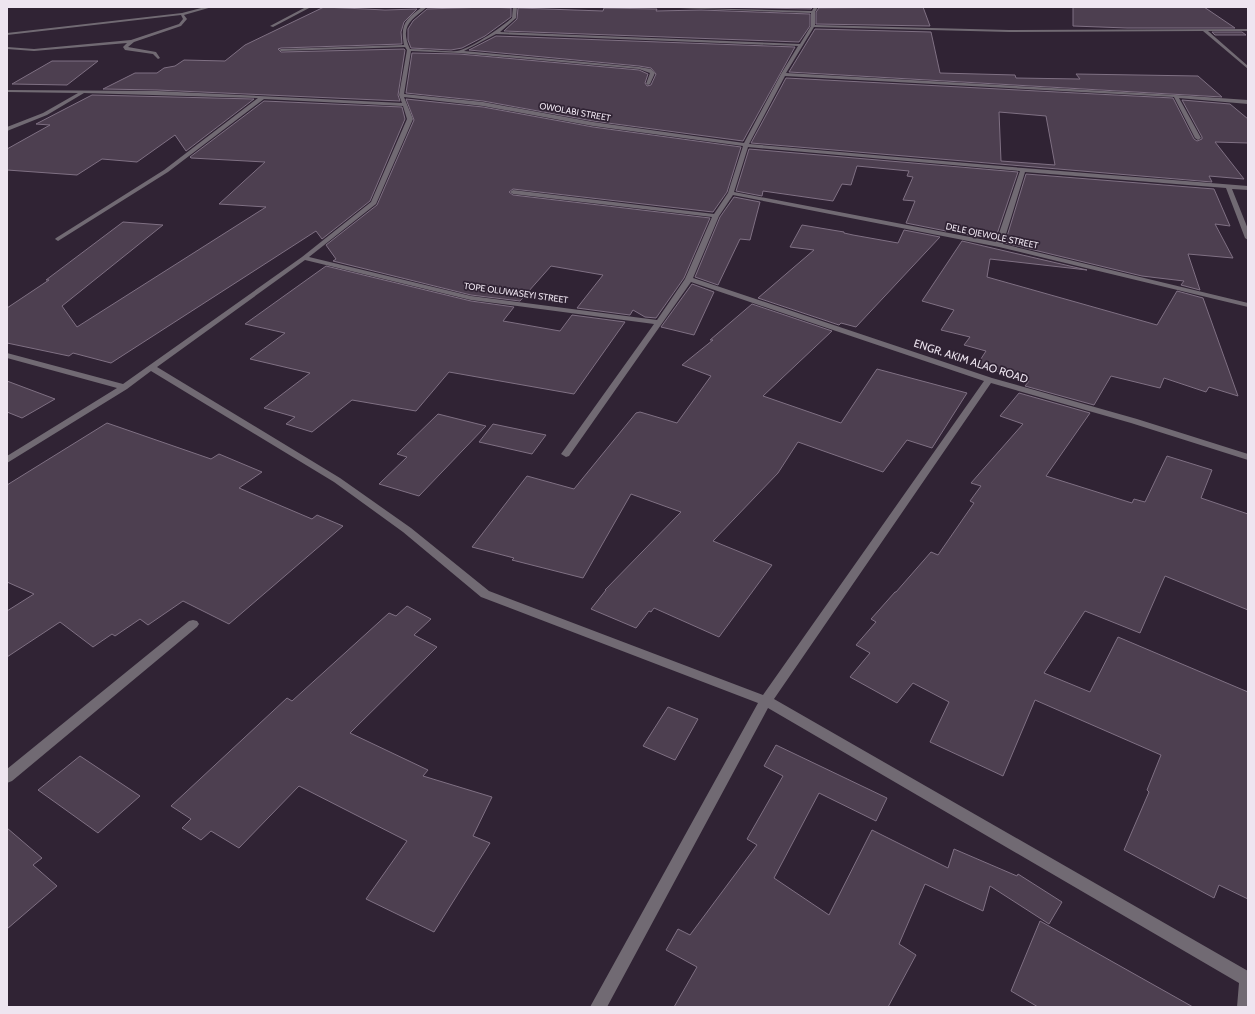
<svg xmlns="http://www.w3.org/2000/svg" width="1255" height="1014" viewBox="0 0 1255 1014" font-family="Cabin,sans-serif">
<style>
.building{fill:#4d3f50;stroke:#7f7083;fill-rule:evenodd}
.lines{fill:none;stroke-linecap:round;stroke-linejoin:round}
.street{fill:#716a73;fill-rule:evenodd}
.labels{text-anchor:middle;stroke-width:3.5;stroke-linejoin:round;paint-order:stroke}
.far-street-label{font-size:9px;fill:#eee5f0;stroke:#302334}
.street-label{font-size:11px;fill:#eee5f0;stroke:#302334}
</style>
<rect width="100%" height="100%" fill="#302334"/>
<path class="building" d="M 324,7 L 385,10 L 417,9 L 404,22 L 401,32 L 402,44 L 281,48 L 278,49 L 281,52 L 404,49 L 405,50 L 398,95 L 400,101 L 157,90 L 103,89 L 135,73 L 157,73 L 164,68 L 175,66 L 184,60 L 225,61 L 245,45 Z
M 488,7 L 511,8 L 511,17 L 485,36 L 462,48 L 451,50 L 411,48 L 408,40 L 408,29 L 413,21 L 427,9 Z
M 713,7 L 786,7 L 812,8 L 811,9 Z
M 923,7 L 930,26 L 816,24 L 816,12 L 819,8 Z
M 1073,7 L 1204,7 L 1235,28 L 1127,28 L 1073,26 Z
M 518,8 L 603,11 L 604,8 L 657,9 L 656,11 L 701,10 L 810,14 L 810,26 L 799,42 L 504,31 L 517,19 Z
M 815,29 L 931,32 L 940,73 L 1015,75 L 1016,78 L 1080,79 L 1076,74 L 1198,76 L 1222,97 L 789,72 Z
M 1212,32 L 1242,32 L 1246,35 L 1215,35 Z
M 496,36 L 795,47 L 743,141 L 593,121 L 483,101 L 406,93 L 412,53 L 459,54 L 639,70 L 648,74 L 645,83 L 647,86 L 651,85 L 656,74 L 651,68 L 639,66 L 469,50 Z
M 52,61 L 98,61 L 67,85 L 12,84 Z
M 786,78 L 1173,98 L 1194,139 L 1197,141 L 1202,139 L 1202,137 L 1182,100 L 1230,104 L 1248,119 L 1248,143 L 1215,142 L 1244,179 L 1209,176 L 1212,182 L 751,143 ZM 999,112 L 1046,116 L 1055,165 L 1001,161 Z
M 92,95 L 254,99 L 186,151 L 175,135 L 137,162 L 102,159 L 77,175 L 7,170 L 7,149 L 50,125 L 36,124 Z
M 406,99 L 483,107 L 593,127 L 741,147 L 727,192 L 713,212 L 513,189 L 509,192 L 513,195 L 710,218 L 684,278 L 656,318 L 645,317 L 633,310 L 630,315 L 577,308 L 603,275 L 551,266 L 520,301 L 471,295 L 333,261 L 336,259 L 326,245 L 377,205 L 414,120 Z
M 264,101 L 402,107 L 405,119 L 370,201 L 322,239 L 316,231 L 111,363 L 73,353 L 69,356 L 7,343 L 7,308 L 49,280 L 46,280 L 123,222 L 163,225 L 62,306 L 77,327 L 266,207 L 219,204 L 265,162 L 191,158 L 190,157 Z
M 749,149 L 1018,172 L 995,240 L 959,233 L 950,226 L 946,231 L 906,223 L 915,201 L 903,200 L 913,177 L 907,176 L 909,171 L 857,166 L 851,185 L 842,184 L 833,201 L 763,191 L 762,196 L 736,191 Z
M 1026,174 L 1214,189 L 1230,226 L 1215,224 L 1233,258 L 1188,254 L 1200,290 L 1181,285 L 1184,281 L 1142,276 L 1005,243 Z
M 734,197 L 760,202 L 750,240 L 740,239 L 718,285 L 695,277 L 720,217 Z
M 802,225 L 844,232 L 844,233 L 853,235 L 898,243 L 904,230 L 940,237 L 856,327 L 841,323 L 839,325 L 758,298 L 814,250 L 790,247 Z
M 962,241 L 1087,270 L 990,259 L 987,277 L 1157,325 L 1177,291 L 1203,298 L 1238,396 L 1209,387 L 1206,392 L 1164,378 L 1160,388 L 1111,376 L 1094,405 L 1025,386 L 1029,381 L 977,365 L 986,351 L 964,345 L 970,337 L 941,330 L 954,310 L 922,301 Z
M 326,266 L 471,301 L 514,307 L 503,321 L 560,331 L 572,315 L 625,322 L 574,394 L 449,372 L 416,411 L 352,400 L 312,432 L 286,424 L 295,417 L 264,408 L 310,373 L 250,359 L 285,333 L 245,324 Z
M 692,284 L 714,292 L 694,335 L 661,327 Z
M 752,304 L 832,331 L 763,396 L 841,423 L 877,369 L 967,393 L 932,448 L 907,440 L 883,472 L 798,442 L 778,473 L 713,541 L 772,565 L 719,637 L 654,608 L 651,612 L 649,611 L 636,628 L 591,609 L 606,590 L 605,590 L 681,512 L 631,494 L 583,578 L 512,560 L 514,558 L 472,547 L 527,476 L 574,489 L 636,413 L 640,412 L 677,423 L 711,376 L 682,365 L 713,340 L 710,340 Z
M 7,381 L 55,399 L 22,418 L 7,412 Z
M 1019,393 L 1090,413 L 1046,476 L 1132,503 L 1134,499 L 1145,502 L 1167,456 L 1212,470 L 1201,498 L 1248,514 L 1248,610 L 1165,576 L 1140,633 L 1085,611 L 1044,673 L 1090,692 L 1118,637 L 1248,692 L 1248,899 L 1219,885 L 1214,898 L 1124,850 L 1149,792 L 1147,790 L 1161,755 L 1035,700 L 1003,776 L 930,742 L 949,702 L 913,683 L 897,703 L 850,677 L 870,653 L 856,645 L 876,622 L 871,619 L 895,592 L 896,592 L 931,552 L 938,555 L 974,503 L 970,501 L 981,486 L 971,483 L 1023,424 L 1000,416 Z
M 438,414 L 486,426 L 419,496 L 379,484 L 407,457 L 397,454 Z
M 107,423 L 211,459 L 219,454 L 262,472 L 239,488 L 312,519 L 317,515 L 343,526 L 229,624 L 183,601 L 148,625 L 140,619 L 115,636 L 112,634 L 93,647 L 60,622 L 7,657 L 7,611 L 34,594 L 7,582 L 7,485 Z
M 493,424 L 546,435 L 532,454 L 479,442 Z
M 407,606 L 431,619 L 414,635 L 437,647 L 350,733 L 428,770 L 423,776 L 492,797 L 473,836 L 490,843 L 434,932 L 366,899 L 407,841 L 299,786 L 239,848 L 211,831 L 201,840 L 182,828 L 191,819 L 171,806 L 287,698 L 292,701 L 389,613 L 396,616 Z
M 668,707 L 698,719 L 675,760 L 643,746 Z
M 776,745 L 887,798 L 876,821 L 819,793 L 774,878 L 829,915 L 872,830 L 948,868 L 954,849 L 1017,876 L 1018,874 L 1062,902 L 1049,924 L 990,886 L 983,911 L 925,884 L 899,944 L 916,955 L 888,1007 L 674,1007 L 697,967 L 666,950 L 678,929 L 690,935 L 757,845 L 747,839 L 783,776 L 764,766 Z
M 80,756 L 140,796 L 98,833 L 38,790 Z
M 7,828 L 42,858 L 33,865 L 57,886 L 7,929 Z
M 1040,921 L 1193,1007 L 1038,1007 L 1011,991 Z"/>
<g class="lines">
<path class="street" d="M 205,7 L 212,7 L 184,15 L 187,19 L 181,26 L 134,42 L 128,47 L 156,52 L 160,58 L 158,59 L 153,54 L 125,50 L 123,47 L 127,43 L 34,51 L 7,49 L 7,47 L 34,49 L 131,40 L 179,24 L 183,19 L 181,15 L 7,35 L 7,33 L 182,13 Z
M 306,7 L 311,7 L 273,27 L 270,26 Z
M 422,7 L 427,7 C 412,20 399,25 410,49 C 425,49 442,52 457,51 C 470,49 502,27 512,18 L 513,7 L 517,7 L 516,18 L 500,32 L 800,44 L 811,26 L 811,13 L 653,7 L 812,11 L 814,7 L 818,7 L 815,12 L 815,25 L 1009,30 L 1248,29 L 1248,31 L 1208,31 L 1248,66 L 1248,69 L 1203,31 L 1009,32 L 814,27 L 786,73 L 1176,95 L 1248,100 L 1248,104 L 1179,98 L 1201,138 L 1198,140 L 1195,138 L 1174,97 L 785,76 L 749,144 L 1023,168 L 1248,186 L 1248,190 L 1232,189 L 1248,229 L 1248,240 L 1245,238 L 1226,188 L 1025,172 L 1003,244 L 1248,303 L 1248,307 L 999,247 L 733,195 L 719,216 L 693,278 L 992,378 L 1137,419 L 1248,454 L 1248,460 L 1131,423 L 991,383 L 774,699 L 1248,971 L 1248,1007 L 1237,1007 L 1239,983 L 768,708 L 607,1007 L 590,1007 L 758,703 L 481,597 L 403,532 L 334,482 L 151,371 L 127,389 L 7,463 L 7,456 L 117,388 L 7,358 L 7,353 L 123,384 L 302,257 L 371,202 L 407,119 L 403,106 L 264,99 L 168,172 L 58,241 L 55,239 L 56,238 L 164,170 L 258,98 L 84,93 L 47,115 L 7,131 L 7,127 L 43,113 L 78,93 L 7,92 L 7,90 L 157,91 L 402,103 L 399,95 L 407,50 L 405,47 L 281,51 L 279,50 L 281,49 L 404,45 C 400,24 406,19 422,7 ZM 496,34 L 798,46 L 781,74 L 744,143 L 593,122 L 483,102 L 404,94 L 411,51 L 459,53 L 639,69 L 650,73 L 646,84 L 648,85 L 650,84 L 655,73 L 651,69 L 639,67 L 464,51 ZM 404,97 L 483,106 L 593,126 L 743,146 L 728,193 L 714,214 L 513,190 L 510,192 L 513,194 L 712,217 L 685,279 L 657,320 L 471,296 L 309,257 L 376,204 L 413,119 ZM 748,147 L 1020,171 L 996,242 L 734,192 ZM 305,260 L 471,300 L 654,324 L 561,454 L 566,457 L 569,456 L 691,282 L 984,381 L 763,695 L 489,591 L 411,528 L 340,478 L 157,367 Z
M 193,620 L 197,621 L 199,624 L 197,627 L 12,781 L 7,783 L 7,769 L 189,621 Z"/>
</g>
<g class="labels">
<g class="far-street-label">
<text transform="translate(575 112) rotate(10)" y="3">OWOLABI STREET</text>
<text transform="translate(992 236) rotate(12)" y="3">DELE OJEWOLE STREET</text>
<text transform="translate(516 293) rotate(8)" y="3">TOPE OLUWASEYI STREET</text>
</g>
<g class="street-label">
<text transform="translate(971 361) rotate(18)" y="4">ENGR. AKIM ALAO ROAD</text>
</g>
</g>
<rect width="1255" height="1014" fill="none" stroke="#eee5f0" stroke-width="16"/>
</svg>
